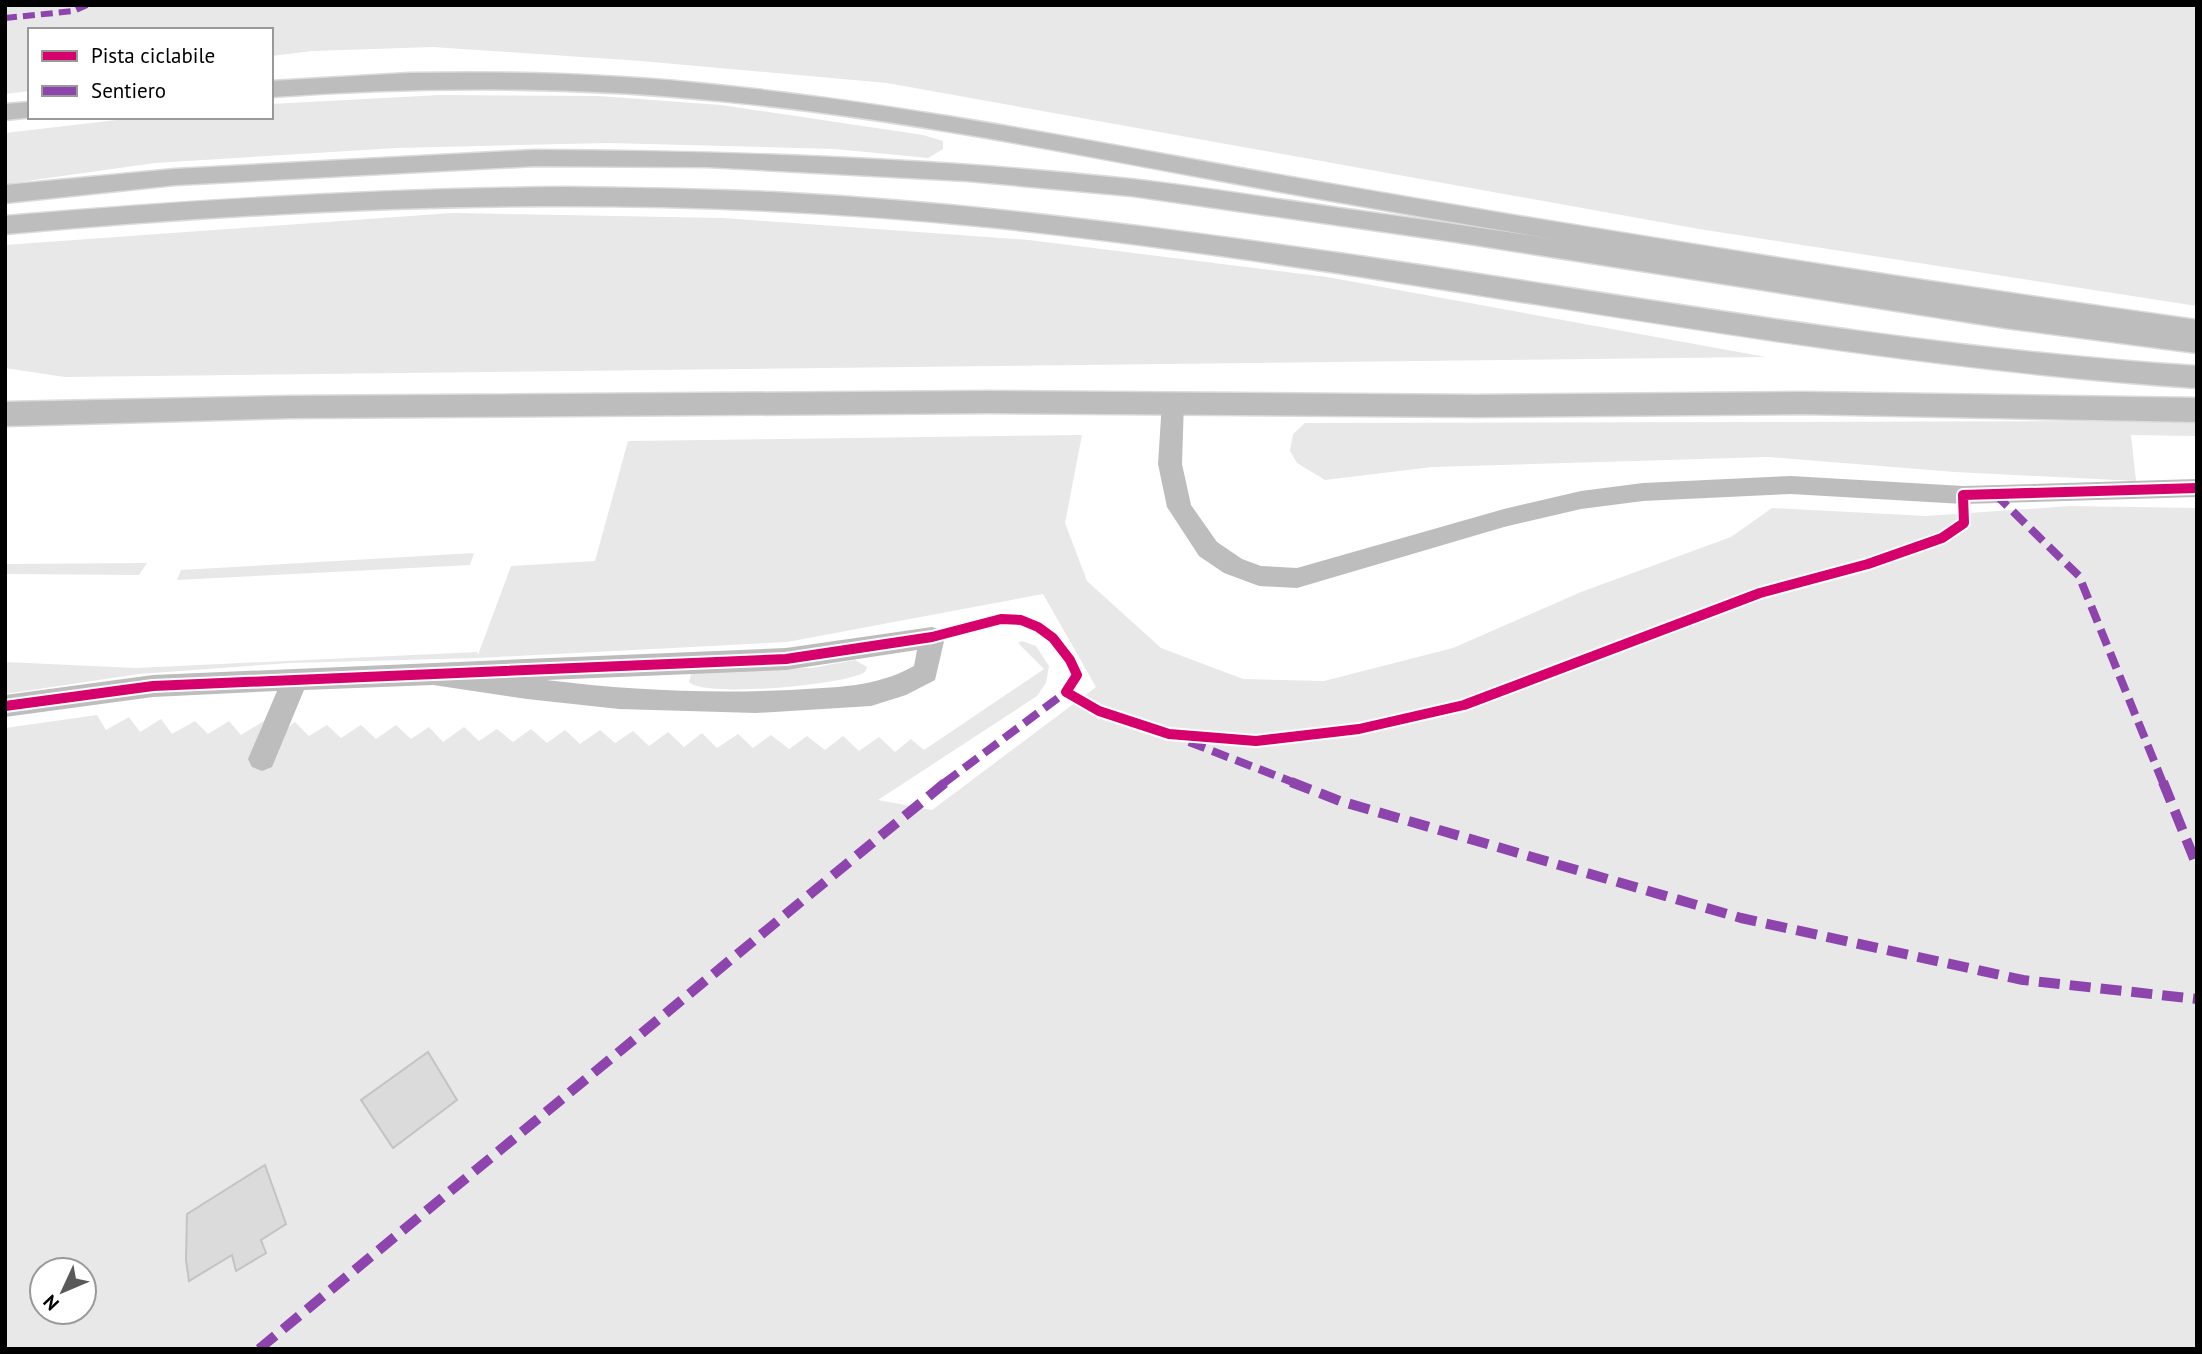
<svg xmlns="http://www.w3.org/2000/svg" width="2202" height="1354" viewBox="0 0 2202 1354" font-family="'PT Sans',sans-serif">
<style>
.green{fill:#e8e8e8;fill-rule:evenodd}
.building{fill:#dbdbdb;stroke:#c3c3c3;stroke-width:2}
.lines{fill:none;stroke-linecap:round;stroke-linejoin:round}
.primary-casing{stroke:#dbdbdb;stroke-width:3}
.highway-casing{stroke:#dbdbdb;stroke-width:3}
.lane{fill:#bdbdbd;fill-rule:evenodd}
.primary{fill:#bdbdbd;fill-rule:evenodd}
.highway{fill:#bdbdbd;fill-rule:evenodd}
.quiet-far2{stroke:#8e44ad;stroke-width:6;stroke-dasharray:12 6;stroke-linecap:butt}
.quiet-far1{stroke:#8e44ad;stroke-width:8;stroke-dasharray:17 8;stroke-linecap:butt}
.quiet{stroke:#8e44ad;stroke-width:10;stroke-dasharray:21 10;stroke-linecap:butt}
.cycleway-casing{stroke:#fff;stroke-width:14}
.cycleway{stroke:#d6006c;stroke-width:10}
</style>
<rect width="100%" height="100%" fill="#fff"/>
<path class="green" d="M 5,5 L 2197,5 L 2197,306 L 1699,229 L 887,83 L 641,61 L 433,47 L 313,51 L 271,56 L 271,30 L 30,30 L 30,91 L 5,94 Z
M 440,95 L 598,96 L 721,105 L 923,135 L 943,141 L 943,149 L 928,158 L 835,149 L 608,143 L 397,148 L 155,163 L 5,184 L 5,133 L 142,117 L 271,117 L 271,104 Z
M 452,213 L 723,218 L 1029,240 L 1327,277 L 1766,357 L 65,377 L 5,368 L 5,245 Z
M 2197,421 L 2197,436 L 2131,435 L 2136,481 L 1955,472 L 1768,457 L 1432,467 L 1325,480 L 1297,463 L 1290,451 L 1293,434 L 1305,423 Z
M 1082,435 L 1065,523 L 1087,581 L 1161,648 L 1243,679 L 1324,681 L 1453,648 L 1581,592 L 1731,537 L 1772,508 L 1926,516 L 2070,506 L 2197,508 L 2197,1349 L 5,1349 L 5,728 L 97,715 L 106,730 L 129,717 L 140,732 L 161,719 L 172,734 L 195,721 L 208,734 L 229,721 L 241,735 L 264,721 L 249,758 L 295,722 L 309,736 L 327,725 L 341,738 L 361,725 L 376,739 L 396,725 L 411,739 L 429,727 L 443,742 L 464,727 L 479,741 L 497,729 L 513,742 L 531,729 L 547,743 L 565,730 L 580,744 L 600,730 L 615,743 L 633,731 L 649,746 L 668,732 L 684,747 L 702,733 L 717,748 L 738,734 L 753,748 L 771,735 L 789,749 L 807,736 L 825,750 L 843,736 L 859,751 L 879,737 L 895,752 L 911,739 L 924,750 L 1044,669 L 1018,643 L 1022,641 L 1036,646 L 1049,666 L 1046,683 L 1037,696 L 878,800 L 932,810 L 1096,687 L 1043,594 L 787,642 L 477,658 L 290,663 L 139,674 L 5,694 L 5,662 L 136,668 L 477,652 L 478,655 L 511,566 L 595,561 L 628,441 ZM 42,1270 L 84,1270 L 84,1312 L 42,1312 Z
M 474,553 L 470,565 L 177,580 L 181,570 Z
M 147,563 L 139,575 L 5,574 L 5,564 Z
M 855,660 L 867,667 L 865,672 C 846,685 704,698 689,682 L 691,674 L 698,671 L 811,668 Z"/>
<path class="building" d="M 428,1052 L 457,1100 L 393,1148 L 361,1100 Z
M 265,1165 L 286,1224 L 261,1240 L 266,1253 L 236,1271 L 232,1255 L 189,1281 L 186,1260 L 187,1214 Z"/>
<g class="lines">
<g class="primary-casing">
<path id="primary" d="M 410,73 C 516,71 622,74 727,86 C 917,106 1104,144 1291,177 C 1592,230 1894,277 2197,320 L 2197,340 C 1900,298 1604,249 1309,197 C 1113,162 918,120 720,101 C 570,86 421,86 271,97 L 271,81 Z
M 30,102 L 30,117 L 33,117 L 5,120 L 5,104 Z
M 989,391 L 1476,395 L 1803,392 L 2197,398 L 2197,422 L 1803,414 L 1476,417 L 989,413 L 291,418 L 5,426 L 5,402 L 291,396 Z"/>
</g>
<g class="highway-casing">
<path id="highway" d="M 534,150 C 733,151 932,158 1130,179 C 1200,187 1269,198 1339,208 C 1625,247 1910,296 2197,331 L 2197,353 L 2005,328 L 1456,242 L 1132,196 L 968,181 L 708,167 L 534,166 L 175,185 L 5,203 L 5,185 L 175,169 Z
M 565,187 C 639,188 714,189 788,193 C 975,203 1161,228 1346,254 C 1629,295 1911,348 2197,366 L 2197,388 C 1791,361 1393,269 989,227 C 656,193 338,204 5,234 L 5,216 C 192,200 378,189 565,187 Z"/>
</g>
<path class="lane" d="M 1173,394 L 1181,397 L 1184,402 L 1182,464 L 1191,505 L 1217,542 L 1242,559 L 1261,566 L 1297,568 L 1504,509 L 1581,491 L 1643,483 L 1791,476 L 1963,486 L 2197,479 L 2197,497 L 1963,504 L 1791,494 L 1643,501 L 1581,509 L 1504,527 L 1297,588 L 1259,586 L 1224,573 L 1199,556 L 1167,507 L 1158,464 L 1162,402 L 1165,397 Z
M 932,627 L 941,630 L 945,637 L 935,680 L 906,695 L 871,706 L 756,713 L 619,709 L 527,699 L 433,685 L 304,690 L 272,767 L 262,771 L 252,767 L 248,759 L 277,691 L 153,697 L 5,717 L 5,695 L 153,675 L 786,648 ZM 917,650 L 914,666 C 875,688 834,687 790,690 C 708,694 627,690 546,680 L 786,670 Z"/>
<use href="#primary" class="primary"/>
<use href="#highway" class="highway"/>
<path class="quiet-far2" d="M 5,18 L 74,11 L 87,5"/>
<path class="quiet-far1" d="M 1995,494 L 2079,576 L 2163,783
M 1189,742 L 1295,783
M 944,783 L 1066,692"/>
<path class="quiet" d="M 1291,782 L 1340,801 L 1741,918 L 2023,980 L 2197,999
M 2163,782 L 2197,866
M 259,1349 L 946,782"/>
<g class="cycleway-casing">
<path id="cycleway" d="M 5,706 L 153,686 L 786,659 L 932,637 L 1001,619 L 1021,620 L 1038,627 L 1053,638 L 1070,660 L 1077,675 L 1066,692 L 1099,711 L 1169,734 L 1256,741 L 1359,729 L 1464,705 L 1760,593 L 1868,564 L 1942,538 L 1964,523 L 1963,495 L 2197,488"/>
</g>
<use href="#cycleway" class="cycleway"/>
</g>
<rect width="2202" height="1354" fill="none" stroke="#000000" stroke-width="14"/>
<rect x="28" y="28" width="245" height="91" fill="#ffffff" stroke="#999999" stroke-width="2"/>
<rect x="42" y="51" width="35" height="10" fill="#d6006c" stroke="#999999" stroke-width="2"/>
<text x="91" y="63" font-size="21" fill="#000000">Pista ciclabile</text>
<rect x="42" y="86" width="35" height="10" fill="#8e44ad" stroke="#999999" stroke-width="2"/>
<text x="91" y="98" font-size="21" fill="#000000">Sentiero</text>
<g transform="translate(63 1291) rotate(226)"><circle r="33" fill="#ffffff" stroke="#999999" stroke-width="2"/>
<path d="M0-5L12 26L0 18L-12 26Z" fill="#595959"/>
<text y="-10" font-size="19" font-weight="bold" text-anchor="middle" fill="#000000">N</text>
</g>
</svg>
